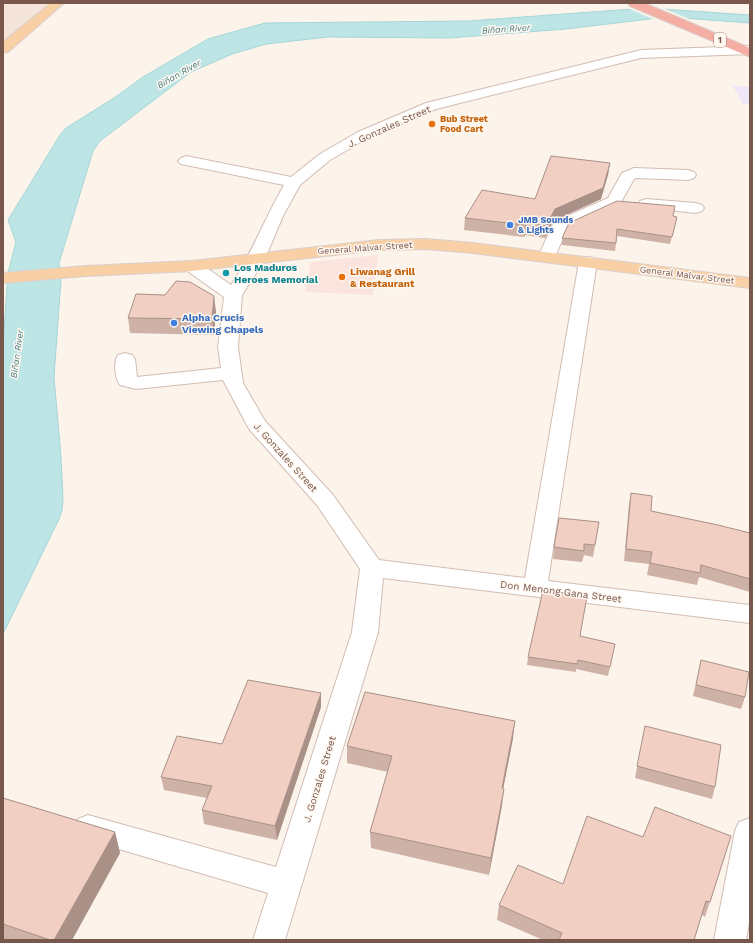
<svg xmlns="http://www.w3.org/2000/svg" width="753" height="943" viewBox="0 0 753 943" font-family="'Work Sans',sans-serif">
<style>
.residential{fill:#f4e4d9}
.commercial{fill:#fce4de}
.education{fill:#f0e6f9}
.water{fill:#bee5e6;stroke:#a5d6d8}
.pier{fill:#fcf3ea}
.lines{fill:none;stroke-linecap:round;stroke-linejoin:round}
.minor-casing{stroke:#d2bcb2;stroke-width:2}
.major-casing{stroke:#d9d0cd;stroke-width:2}
.highway-casing{stroke:#d9d0cd;stroke-width:2}
.minor{fill:#fff;fill-rule:evenodd}
.major{fill:#f9cfa5;fill-rule:evenodd}
.highway{fill:#f5aea3;fill-rule:evenodd}
.wall{fill:#cfb2a7}
.shaded-wall{fill:#a99188}
.building{fill:#f1cfc2;stroke:#a99188}
.food-dot{fill:#e8710a;stroke:#fff8f1;stroke-width:1.5}
.shop-dot{fill:#3f7fe0;stroke:#fff8f1;stroke-width:1.5}
.culture-dot{fill:#0f9aa8;stroke:#fff8f1;stroke-width:1.5}
.labels{text-anchor:middle;stroke-width:3;stroke-linejoin:round;paint-order:stroke}
.far-water-label{font-size:9px;font-style:italic;fill:#40797c;stroke:#fff8f1}
.shield{fill:#fff8f1;stroke:#a0877e;stroke-width:1}
.shield-label{font-size:9px;font-weight:bold;fill:#78574d}
.far-food-label{font-size:9px;font-weight:bold;fill:#c56008;stroke:#fff8f1;text-anchor:start}
.far-shop-label{font-size:9px;font-weight:bold;fill:#366cbe;stroke:#fff8f1;text-anchor:start}
.far-street-label{font-size:9px;fill:#78574d;stroke:#fff8f1}
.street-label{font-size:10px;fill:#78574d;stroke:#fff8f1}
.culture-label{font-size:10px;font-weight:bold;fill:#0d838f;stroke:#fff8f1;text-anchor:start}
.food-label{font-size:10px;font-weight:bold;fill:#c56008;stroke:#fff8f1;text-anchor:start}
.shop-label{font-size:10px;font-weight:bold;fill:#366cbe;stroke:#fff8f1;text-anchor:start}
</style>
<rect width="100%" height="100%" fill="#fcf3ea"/>
<path class="residential" d="M 3,3 L 55,3 L 3,49 Z"/>
<path class="commercial" d="M 378,255 L 373,295 L 305,292 L 311,262 Z"/>
<path class="education" d="M 733,86 L 750,87 L 750,104 L 743,104 Z"/>
<path class="water" d="M 647,8 L 750,15 L 750,23 L 682,18 L 658,18 L 566,29 L 449,38 L 328,37 L 266,44 L 232,54 L 191,72 L 100,141 L 93,151 L 59,263 L 61,279 L 54,377 L 61,457 L 63,499 L 62,510 L 59,519 L 3,634 L 3,345 L 8,273 L 16,242 L 8,220 L 60,135 L 66,128 L 114,98 L 143,77 L 208,39 L 265,23 L 468,21 Z"/>
<path class="pier" d="M 623,6 L 658,6 L 694,21 L 655,20 Z"/>
<g class="lines">
<g class="minor-casing">
<path id="minor" d="M 750,46 L 750,54 L 641,58 L 436,109 L 368,138 L 330,160 L 300,185 L 283,216 L 264,261 L 242,295 L 238,347 L 243,383 L 265,421 L 333,495 L 379,560 L 525,578 L 579,262 L 582,258 L 588,257 L 594,258 L 597,262 L 548,581 L 750,605 L 750,623 L 383,578 L 378,632 L 285,940 L 253,940 L 268,893 L 78,837 L 73,828 L 78,819 L 88,815 L 276,867 L 352,632 L 360,569 L 317,505 L 249,429 L 223,380 L 136,389 L 120,385 C 115,378 113,362 118,355 L 125,353 L 132,355 L 135,359 L 137,377 L 221,368 L 218,347 L 224,297 L 186,270 L 183,266 L 186,262 L 192,261 L 198,262 L 231,285 C 252,253 265,218 284,185 L 181,164 L 178,161 L 181,158 L 186,156 L 291,177 L 320,154 L 358,132 L 426,103 L 641,50 Z
M 634,168 L 688,170 L 694,172 L 696,175 L 694,178 L 688,180 L 637,178 L 634,179 L 620,204 L 567,229 L 553,261 L 547,262 L 541,261 L 538,257 L 554,222 L 608,198 L 622,173 Z
M 646,199 L 696,203 L 702,205 L 704,208 L 702,211 L 696,213 L 640,207 L 638,204 L 640,201 Z
M 750,818 L 750,917 L 746,940 L 714,940 L 735,831 L 739,822 Z"/>
</g>
<g class="major-casing">
<path id="major" d="M 51,3 L 64,3 L 8,52 L 3,53 L 3,42 Z
M 425,239 L 473,243 L 750,278 L 750,288 L 473,253 L 425,249 L 379,250 L 192,271 L 86,276 L 3,283 L 3,273 L 86,266 L 192,261 L 379,240 Z"/>
</g>
<g class="highway-casing">
<path id="highway" d="M 628,3 L 644,3 L 750,48 L 750,57 L 630,6 Z"/>
</g>
<use href="#minor" class="minor"/>
<use href="#major" class="major"/>
<use href="#highway" class="highway"/>
</g>
<path class="wall" d="M 610,163 L 608,175 L 601,199 L 553,221 L 545,238 L 525,235 L 524,237 L 464,230 L 465,218 L 535,199 Z
M 673,216 L 675,224 L 670,244 L 617,236 L 615,251 L 562,245 L 562,238 Z
M 216,312 L 214,335 L 130,333 L 128,318 Z
M 631,493 L 651,511 L 750,533 L 750,592 L 699,577 L 697,585 L 647,575 L 649,564 L 624,561 L 629,504 Z
M 599,522 L 593,557 L 584,555 L 582,562 L 553,559 L 554,547 Z
M 580,636 L 613,653 L 608,676 L 576,669 L 576,672 L 527,665 L 528,657 Z
M 701,660 L 745,697 L 741,709 L 693,696 Z
M 321,707 L 277,840 L 204,824 L 202,810 L 207,798 L 164,790 L 161,777 L 222,744 Z
M 645,726 L 715,787 L 712,799 L 635,778 Z
M 513,738 L 503,789 L 502,805 L 489,875 L 371,848 L 370,832 L 388,772 L 347,763 L 347,746 Z
M 3,798 L 115,832 L 120,853 L 72,940 L 3,940 Z
M 731,836 L 705,917 L 702,915 L 694,940 L 543,940 L 497,920 L 499,905 L 563,884 L 643,837 Z"/>
<path class="shaded-wall" d="M 610,163 L 608,175 L 601,199 L 553,221 L 545,238 L 546,226 L 555,209 Z
M 526,222 L 525,235 L 524,237 L 525,225 Z
M 214,296 L 216,312 L 214,335 L 212,319 Z
M 321,693 L 321,707 L 277,840 L 275,826 Z
M 515,721 L 513,738 L 500,805 L 502,788 Z
M 504,789 L 502,805 L 489,875 L 491,858 Z
M 115,832 L 120,853 L 72,940 L 54,940 Z"/>
<path class="building" d="M 551,156 L 610,163 L 603,188 L 555,209 L 546,226 L 526,222 L 525,225 L 465,218 L 482,190 L 535,199 Z
M 617,201 L 675,206 L 673,216 L 677,217 L 672,237 L 617,229 L 616,243 L 562,238 L 569,223 Z
M 176,281 L 190,282 L 214,296 L 212,319 L 128,318 L 136,294 L 165,295 Z
M 631,493 L 652,496 L 651,511 L 718,525 L 750,533 L 750,579 L 701,565 L 700,573 L 650,563 L 652,552 L 626,549 Z
M 559,518 L 599,522 L 595,545 L 584,544 L 584,551 L 554,547 Z
M 543,590 L 587,596 L 580,636 L 615,644 L 610,667 L 578,660 L 577,664 L 528,657 Z
M 701,660 L 749,672 L 745,697 L 696,685 Z
M 248,680 L 321,693 L 275,826 L 202,810 L 212,786 L 161,777 L 177,736 L 222,744 Z
M 365,692 L 515,721 L 502,788 L 504,789 L 491,858 L 370,832 L 392,756 L 347,746 Z
M 645,726 L 721,745 L 715,787 L 637,766 Z
M 3,798 L 115,832 L 54,940 L 50,940 L 3,924 Z
M 655,807 L 731,836 L 710,902 L 706,901 L 694,940 L 559,940 L 562,933 L 499,905 L 518,865 L 563,884 L 587,816 L 643,837 Z"/>
<g class="food-dot">
<circle cx="432" cy="124" r="4"/>
<circle cx="342" cy="277" r="4"/>
</g>
<g class="shop-dot">
<circle cx="510" cy="225" r="4"/>
<circle cx="174" cy="323" r="4"/>
</g>
<circle class="culture-dot" cx="226" cy="273" r="4"/>
<g class="labels">
<g class="far-water-label">
<text transform="translate(506 29) rotate(-4)" y="3">Biñan River</text>
<text transform="translate(179 74) rotate(-30)" y="3">Biñan River</text>
<text transform="translate(17 354) rotate(-82)" y="3">Biñan River</text>
</g>
<rect class="shield" x="714" y="33" width="12" height="14" rx="3"/>
<g class="shield-label">
<text x="720" y="43">1</text>
</g>
<g class="far-food-label">
<text x="440" y="122">Bub Street<tspan x="440" dy="10">Food Cart</tspan></text>
</g>
<g class="far-shop-label">
<text x="518" y="223">JMB Sounds<tspan x="518" dy="10">&amp; Lights</tspan></text>
</g>
<g class="far-street-label">
<text transform="translate(365 248) rotate(-4)" y="3">General Malvar Street</text>
<text transform="translate(687 275) rotate(7)" y="3">General Malvar Street</text>
</g>
<g class="street-label">
<text transform="translate(389 126) rotate(-24)" y="4">J. Gonzales Street</text>
<text transform="translate(286 457) rotate(48)" y="4">J. Gonzales Street</text>
<text transform="translate(561 591) rotate(7)" y="4">Don Menong Gana Street</text>
<text transform="translate(319 779) rotate(-73)" y="4">J. Gonzales Street</text>
</g>
<g class="culture-label">
<text x="234" y="271">Los Maduros<tspan x="234" dy="12">Heroes Memorial</tspan></text>
</g>
<g class="food-label">
<text x="350" y="275">Liwanag Grill<tspan x="350" dy="12">&amp; Restaurant</tspan></text>
</g>
<g class="shop-label">
<text x="182" y="321">Alpha Crucis<tspan x="182" dy="12">Viewing Chapels</tspan></text>
</g>
</g>
<rect width="753" height="943" fill="none" stroke="#78574d" stroke-width="8"/>
</svg>
